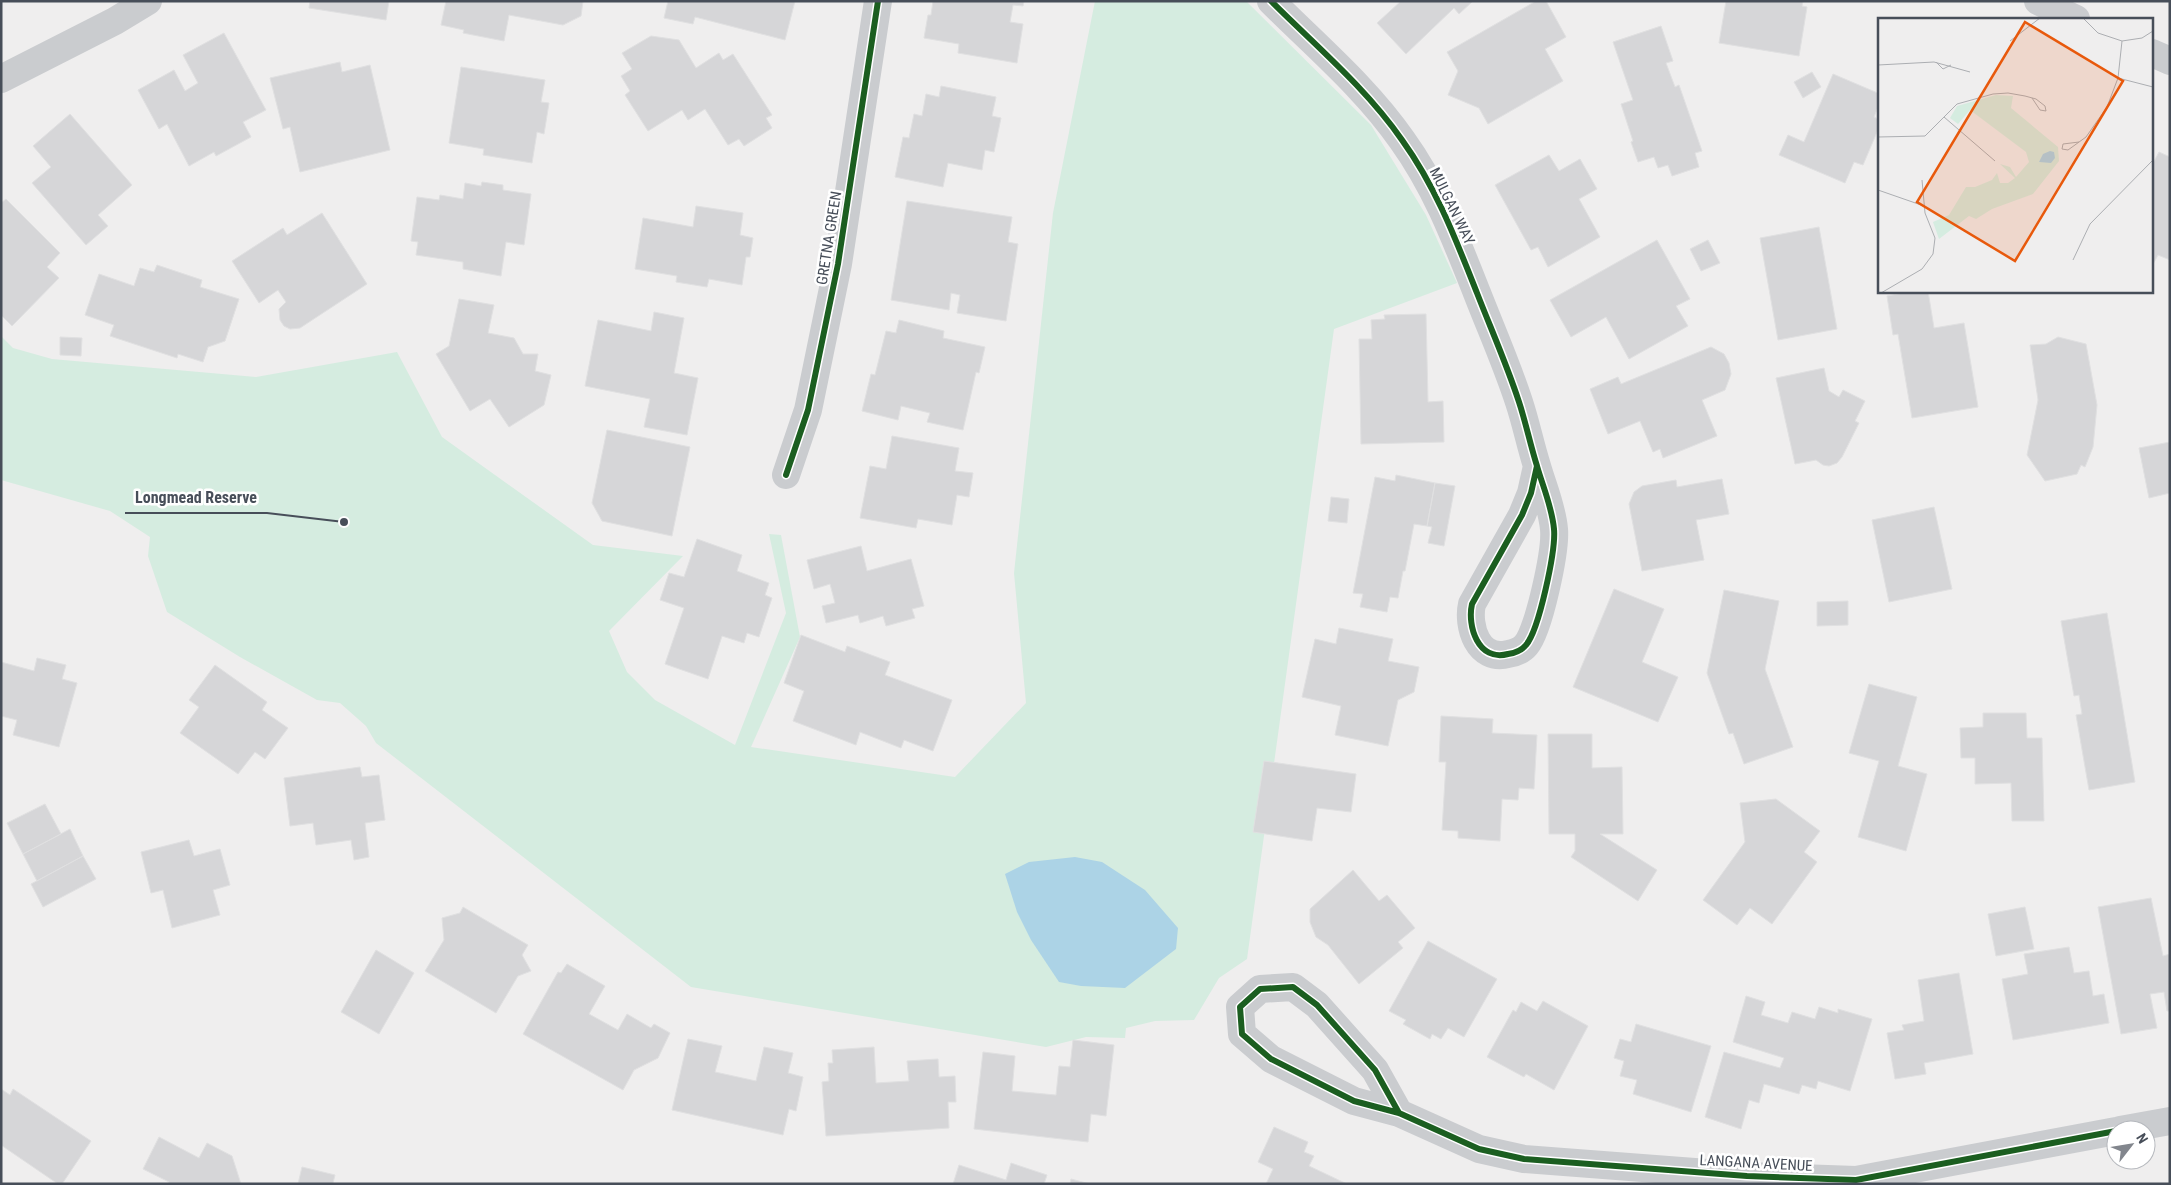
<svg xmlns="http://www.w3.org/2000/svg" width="2171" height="1185" viewBox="0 0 2171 1185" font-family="'Roboto Condensed',sans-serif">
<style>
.green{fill:#d5ece0}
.water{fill:#acd3e6}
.building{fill:#d6d6d8;stroke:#e0e0e1}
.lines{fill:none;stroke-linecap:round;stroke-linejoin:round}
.street{stroke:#cacccf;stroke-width:28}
.cycleway-casing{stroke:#fff;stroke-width:9}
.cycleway{stroke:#1b5e20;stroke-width:6}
.labels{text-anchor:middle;stroke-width:5;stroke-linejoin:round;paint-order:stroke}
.street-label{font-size:15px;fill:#474e59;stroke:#fff}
.inset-road{fill:none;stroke:#acaeb2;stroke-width:1}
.view{fill:#e8590c;fill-opacity:0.15;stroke:#e8590c;stroke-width:2.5}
.inset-edge{fill:none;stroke:#474e59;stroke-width:2.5}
.leader{fill:none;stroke:#474e59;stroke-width:2}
.callout-dot{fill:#474e59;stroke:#fff;stroke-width:2}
.callout-label{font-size:16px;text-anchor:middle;font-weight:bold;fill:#474e59;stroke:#fff;stroke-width:5;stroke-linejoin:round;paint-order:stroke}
</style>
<rect width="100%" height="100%" fill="#efeeee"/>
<path class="green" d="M 1095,1 L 1246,1 L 1371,125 L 1426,215 L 1457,283 L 1334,329 L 1247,959 L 1219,978 L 1194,1020 L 1155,1021 L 1126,1028 L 1125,1038 L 1086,1037 L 1046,1047 L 691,987 L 376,743 L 366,726 L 340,703 L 317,700 L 240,657 L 167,612 L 148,556 L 150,537 L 110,511 L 1,480 L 1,336 L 13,348 L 52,359 L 256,377 L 397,352 L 442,437 L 593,545 L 683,556 L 609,631 L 627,672 L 655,700 L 735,745 L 786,613 L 769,534 L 781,535 L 800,637 L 751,747 L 955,777 L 1026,703 L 1014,573 L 1053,213 Z"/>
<path class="water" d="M 1075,857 L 1102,862 L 1145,890 L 1178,928 L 1176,949 L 1125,988 L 1081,986 L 1059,982 L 1031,940 L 1017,912 L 1005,874 L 1029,862 Z"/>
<path class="building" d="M 310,1 L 389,1 L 386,20 L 309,8 Z
M 446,1 L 583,1 L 581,16 L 563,25 L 509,15 L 504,41 L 463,33 L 464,30 L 441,25 Z
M 668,1 L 795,1 L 785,40 L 695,17 L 693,24 L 664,18 Z
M 933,1 L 1024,1 L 1023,6 L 1013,5 L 1010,22 L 1023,24 L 1017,63 L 958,53 L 959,44 L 924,38 L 928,15 L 931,15 Z
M 1401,1 L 1473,1 L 1459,14 L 1454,8 L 1406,54 L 1377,23 Z
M 1536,1 L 1546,1 L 1566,37 L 1545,49 L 1563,81 L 1488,124 L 1479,108 L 1448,95 L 1458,71 L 1447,52 Z
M 1726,1 L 1803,1 L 1802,6 L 1807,7 L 1799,56 L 1719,43 Z
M 1661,26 L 1673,61 L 1666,63 L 1675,87 L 1679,85 L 1702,151 L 1695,153 L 1699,167 L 1672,176 L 1668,165 L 1658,168 L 1654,157 L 1638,162 L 1631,142 L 1633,141 L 1621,104 L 1633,100 L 1613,42 Z
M 224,33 L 266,110 L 243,122 L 251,137 L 216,156 L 214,152 L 189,166 L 167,124 L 159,129 L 138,90 L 174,70 L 185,91 L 198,83 L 183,55 Z
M 651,36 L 679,40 L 696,68 L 719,53 L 723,60 L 733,54 L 772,115 L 766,118 L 772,128 L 744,146 L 739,139 L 728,145 L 705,109 L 688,120 L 682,110 L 648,131 L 625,95 L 630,91 L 621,76 L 632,69 L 622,53 Z
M 340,62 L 342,72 L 370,65 L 390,150 L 300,172 L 290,127 L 283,129 L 270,78 Z
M 461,67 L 545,80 L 541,102 L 549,103 L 544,134 L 537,132 L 532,163 L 483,155 L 484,149 L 449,143 Z
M 1812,72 L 1821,87 L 1803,98 L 1794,82 Z
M 1833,74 L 1880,94 L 1880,102 L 1874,117 L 1880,120 L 1880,125 L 1863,165 L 1854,162 L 1845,183 L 1779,155 L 1788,135 L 1804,142 Z
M 941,86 L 996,97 L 992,116 L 1001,118 L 994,152 L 985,150 L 982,170 L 948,163 L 943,187 L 895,177 L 903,137 L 909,138 L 914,114 L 922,116 L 926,94 L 939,97 Z
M 70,114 L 132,185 L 98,215 L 108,226 L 86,245 L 32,183 L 51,167 L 33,146 Z
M 2159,152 L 2170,157 L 2170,260 L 2158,255 L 2152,266 L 2152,165 Z
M 1549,155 L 1559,171 L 1580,159 L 1597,189 L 1579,199 L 1600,237 L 1548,267 L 1538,247 L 1531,250 L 1495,185 Z
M 482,182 L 503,185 L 503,190 L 531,194 L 524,245 L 506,242 L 501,276 L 463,269 L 463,262 L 416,255 L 418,242 L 411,241 L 417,197 L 439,200 L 440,195 L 463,199 L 465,183 L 481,186 Z
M 6,199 L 60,253 L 47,267 L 59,278 L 12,326 L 1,315 L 1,203 Z
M 907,201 L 1012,217 L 1008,242 L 1018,244 L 1006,321 L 957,313 L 960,295 L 951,293 L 949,310 L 891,300 Z
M 696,206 L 743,213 L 740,235 L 753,238 L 750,257 L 746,257 L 742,285 L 709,279 L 707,287 L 676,282 L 677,276 L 635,269 L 643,218 L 693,227 Z
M 322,213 L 367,284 L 300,328 L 290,329 L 284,326 L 280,320 L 279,309 L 286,302 L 278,290 L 259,303 L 232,261 L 283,228 L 287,235 Z
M 1819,227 L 1837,329 L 1778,340 L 1760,238 Z
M 1657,240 L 1690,299 L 1676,306 L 1688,326 L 1629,359 L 1606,317 L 1571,337 L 1550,300 Z
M 1708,240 L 1720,263 L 1701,271 L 1690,249 Z
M 157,265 L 202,280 L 200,287 L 239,299 L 225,341 L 208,347 L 203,362 L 178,354 L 177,358 L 110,336 L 114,325 L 85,315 L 99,274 L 134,286 L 140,268 L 154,272 Z
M 1915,291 L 1928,291 L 1934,328 L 1964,323 L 1978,407 L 1912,418 L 1898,334 L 1893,335 L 1887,296 Z
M 459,299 L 494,305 L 488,333 L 514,338 L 523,354 L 538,354 L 535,371 L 551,375 L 544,405 L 509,427 L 490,399 L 470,411 L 436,354 L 449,346 Z
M 654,312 L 684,318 L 674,373 L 698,378 L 687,435 L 644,427 L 650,399 L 585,386 L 598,320 L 651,331 Z
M 1426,314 L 1428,402 L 1443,401 L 1444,442 L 1361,444 L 1359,339 L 1372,339 L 1371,320 L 1385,319 L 1384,315 Z
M 899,320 L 944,331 L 943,338 L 985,347 L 979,373 L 976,372 L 963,430 L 927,422 L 930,413 L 901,406 L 898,420 L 862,411 L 871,374 L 875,375 L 886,331 L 896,333 Z
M 60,337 L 82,338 L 81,356 L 60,355 Z
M 2058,337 L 2086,344 L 2097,405 L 2093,447 L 2085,467 L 2081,465 L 2077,474 L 2045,481 L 2027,455 L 2038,400 L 2030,345 L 2046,344 Z
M 1711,347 L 1724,354 L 1729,363 L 1731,374 L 1725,390 L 1702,400 L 1717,436 L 1663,458 L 1660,449 L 1653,452 L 1640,421 L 1608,434 L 1590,389 L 1618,377 L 1621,384 Z
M 1824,368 L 1829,391 L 1839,397 L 1843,390 L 1865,401 L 1855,421 L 1859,423 L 1842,457 L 1837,463 L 1829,466 L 1823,465 L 1816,460 L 1795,464 L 1776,378 Z
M 607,430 L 690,447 L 672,536 L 602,521 L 592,503 Z
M 892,436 L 959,448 L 955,471 L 973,473 L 969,497 L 957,495 L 952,525 L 918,519 L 916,528 L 860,518 L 870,466 L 886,469 Z
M 2170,442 L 2170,493 L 2149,498 L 2139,448 Z
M 1396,475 L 1435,483 L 1427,526 L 1414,524 L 1405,571 L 1403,571 L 1398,598 L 1390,597 L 1387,612 L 1360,607 L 1363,594 L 1353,593 L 1375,477 L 1395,481 Z
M 1722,479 L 1729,514 L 1696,520 L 1704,560 L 1642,571 L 1629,504 L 1634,492 L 1642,486 L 1676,480 L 1677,487 Z
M 1435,483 L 1455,486 L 1444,546 L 1428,543 L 1432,527 L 1427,526 Z
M 1331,497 L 1349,499 L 1347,523 L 1328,521 Z
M 1934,507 L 1952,589 L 1889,602 L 1872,520 Z
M 697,539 L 742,555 L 737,571 L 769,583 L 765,595 L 772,598 L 759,637 L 747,633 L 744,643 L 722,636 L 708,679 L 665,664 L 684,608 L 660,600 L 669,573 L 684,577 Z
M 861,546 L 867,571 L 911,559 L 924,606 L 912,609 L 915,618 L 886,626 L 883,616 L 860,623 L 858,615 L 826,623 L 822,606 L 835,603 L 830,584 L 814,589 L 807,560 Z
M 1614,589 L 1664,609 L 1642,662 L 1678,677 L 1658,722 L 1573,687 Z
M 1724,590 L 1779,601 L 1765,669 L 1793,747 L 1744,764 L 1733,733 L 1729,734 L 1707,673 Z
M 1848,601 L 1848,625 L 1817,626 L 1817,602 Z
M 2107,613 L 2135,782 L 2089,790 L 2076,715 L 2082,714 L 2079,695 L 2074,696 L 2061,621 Z
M 1339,628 L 1393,639 L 1388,661 L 1419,667 L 1414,692 L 1398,700 L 1388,746 L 1335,735 L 1341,706 L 1302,697 L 1315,639 L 1336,644 Z
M 801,635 L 845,652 L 847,646 L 890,662 L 885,675 L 952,700 L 933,751 L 904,740 L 901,748 L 860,732 L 856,745 L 793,721 L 804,691 L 784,683 Z
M 37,658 L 66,665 L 62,679 L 77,683 L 59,747 L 13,735 L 17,720 L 1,716 L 1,662 L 34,671 Z
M 215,665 L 267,702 L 262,710 L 288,728 L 265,759 L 255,752 L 238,774 L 180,733 L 199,707 L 189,700 Z
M 1869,684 L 1917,697 L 1898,766 L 1927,774 L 1906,851 L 1858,837 L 1879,761 L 1849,753 Z
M 1983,713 L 2026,713 L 2027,738 L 2042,738 L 2044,821 L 2012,821 L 2011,783 L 1975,784 L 1975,758 L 1961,758 L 1960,728 L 1983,727 Z
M 1441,716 L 1493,719 L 1492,733 L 1537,735 L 1534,789 L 1519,788 L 1518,800 L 1502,799 L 1500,841 L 1458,838 L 1458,831 L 1442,830 L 1446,762 L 1439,762 Z
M 1548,734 L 1592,734 L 1592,768 L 1622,767 L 1623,834 L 1600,834 L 1657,870 L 1638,901 L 1571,857 L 1575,851 L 1575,834 L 1549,834 Z
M 1264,761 L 1356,774 L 1351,812 L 1317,808 L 1312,841 L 1253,832 Z
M 360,767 L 362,777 L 379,775 L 385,820 L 365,823 L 369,857 L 354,860 L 351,840 L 316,845 L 313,823 L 290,826 L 284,778 Z
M 1776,799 L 1820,831 L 1804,852 L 1817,862 L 1772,924 L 1750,908 L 1737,925 L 1703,900 L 1745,842 L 1740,803 Z
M 45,804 L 61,834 L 23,854 L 7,823 Z
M 70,829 L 83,856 L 37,881 L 23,854 Z
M 189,840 L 194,856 L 220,849 L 230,885 L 213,890 L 220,915 L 172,928 L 163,890 L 151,893 L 141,852 Z
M 83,856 L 96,879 L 43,907 L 31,884 Z
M 1353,870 L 1379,901 L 1387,895 L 1415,928 L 1398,942 L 1403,948 L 1359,984 L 1328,945 L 1316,937 L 1310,922 L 1310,909 Z
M 2151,898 L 2163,956 L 2170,954 L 2170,1011 L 2167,1011 L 2164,992 L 2150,994 L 2157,1028 L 2121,1034 L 2098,907 Z
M 463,907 L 528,945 L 522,955 L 531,971 L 518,976 L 496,1013 L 425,971 L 444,940 L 442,918 L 460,913 Z
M 2025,907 L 2034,949 L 1996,956 L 1988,914 Z
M 1428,941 L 1497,979 L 1464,1037 L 1448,1028 L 1441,1039 L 1432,1034 L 1430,1039 L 1403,1024 L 1406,1020 L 1389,1011 Z
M 2069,947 L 2074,973 L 2089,971 L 2093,996 L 2104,994 L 2109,1023 L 2013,1040 L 2002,979 L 2028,974 L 2024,954 Z
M 376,950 L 414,973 L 379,1034 L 341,1012 Z
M 567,964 L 605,986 L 589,1014 L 618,1030 L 627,1014 L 651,1028 L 654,1024 L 670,1033 L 658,1058 L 634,1070 L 623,1090 L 523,1034 L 558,972 L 561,973 Z
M 1959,973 L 1973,1054 L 1924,1063 L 1926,1074 L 1895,1079 L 1887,1033 L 1904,1030 L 1902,1025 L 1924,1021 L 1918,980 Z
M 1746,996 L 1765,1002 L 1761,1015 L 1788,1023 L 1792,1012 L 1815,1019 L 1819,1007 L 1838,1013 L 1838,1009 L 1872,1019 L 1850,1091 L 1818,1081 L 1816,1089 L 1802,1085 L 1799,1094 L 1764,1084 L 1759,1103 L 1749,1100 L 1741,1129 L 1705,1117 L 1724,1052 L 1780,1068 L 1784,1058 L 1733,1042 Z
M 1543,1001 L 1588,1026 L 1554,1090 L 1526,1074 L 1524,1077 L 1487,1057 L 1513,1010 L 1516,1012 L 1521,1002 L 1537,1011 Z
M 1636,1024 L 1711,1046 L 1691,1112 L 1633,1094 L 1637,1080 L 1620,1076 L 1624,1061 L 1614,1058 L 1620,1039 L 1631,1042 Z
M 688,1039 L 722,1046 L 715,1072 L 756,1081 L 764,1047 L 793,1053 L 788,1073 L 803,1077 L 796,1111 L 789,1109 L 783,1135 L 672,1110 Z
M 1073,1040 L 1114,1045 L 1106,1116 L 1091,1114 L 1088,1142 L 974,1129 L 983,1052 L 1015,1056 L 1012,1091 L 1056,1095 L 1059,1066 L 1070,1067 Z
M 874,1047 L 876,1083 L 909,1081 L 907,1061 L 938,1059 L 939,1077 L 955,1076 L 956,1102 L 948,1102 L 949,1128 L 826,1136 L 822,1082 L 829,1081 L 828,1063 L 833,1063 L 832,1050 Z
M 1,1089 L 10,1095 L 13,1089 L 91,1141 L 62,1184 L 58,1184 L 1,1145 Z
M 1274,1127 L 1308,1142 L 1304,1152 L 1314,1156 L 1309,1166 L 1347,1184 L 1266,1184 L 1273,1169 L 1258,1162 Z
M 159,1137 L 199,1158 L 207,1143 L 232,1156 L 241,1184 L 168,1184 L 169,1182 L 143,1169 Z
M 1011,1163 L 1047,1175 L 1044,1184 L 953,1184 L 959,1165 L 1006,1180 Z
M 302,1167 L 335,1175 L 333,1183 L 335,1184 L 298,1184 Z
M 1071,1179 L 1090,1184 L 1070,1184 Z"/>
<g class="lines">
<path class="street" d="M 1271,1 C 1316,46 1366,88 1402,140 C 1436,187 1456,240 1477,293 C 1491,329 1507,365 1519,402 C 1526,423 1530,444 1537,466 C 1543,487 1552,507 1554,529 C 1556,550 1539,630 1526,645 C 1522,650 1514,653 1508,654 C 1478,662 1467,626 1472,604 L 1522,515 L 1531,493 L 1537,466
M 2038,1 L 2076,19
M 2152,53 L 2170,61
M 1,79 L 115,21 L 148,1
M 786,475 L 808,410 L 838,264 L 878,1
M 1399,1113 L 1375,1070 L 1317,1005 L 1293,987 L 1260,989 L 1240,1007 L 1242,1034 L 1271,1059 L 1354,1101 L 1399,1113 L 1479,1149 L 1524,1159 L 1747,1176 L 1856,1180 L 2116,1131
M 2120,1130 L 2170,1121"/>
<g class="cycleway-casing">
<path id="cycleway" d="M 1271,1 C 1316,46 1366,88 1402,140 C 1436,187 1456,240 1477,293 C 1491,329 1507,365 1519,402 C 1526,423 1530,444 1537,466 C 1543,487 1552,507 1554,529 C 1556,550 1539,630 1526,645 C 1522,650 1514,653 1508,654 C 1478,662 1467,626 1472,604 L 1522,515 L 1531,493 L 1537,466
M 786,475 L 808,410 L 838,264 L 878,1
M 1399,1113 L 1375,1070 L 1317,1005 L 1293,987 L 1260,989 L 1240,1007 L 1242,1034 L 1271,1059 L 1354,1101 L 1399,1113 L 1479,1149 L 1524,1159 L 1747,1176 L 1856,1180 L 2116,1131"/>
</g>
<use href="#cycleway" class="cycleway"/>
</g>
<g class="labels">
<g class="street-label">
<text transform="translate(1452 206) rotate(64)" y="5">MULGAN WAY</text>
<text transform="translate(829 238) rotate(-81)" y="5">GRETNA GREEN</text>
<text transform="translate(1756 1163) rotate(3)" y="5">LANGANA AVENUE</text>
</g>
</g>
<g transform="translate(1878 18)">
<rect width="275" height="275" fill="#efeeee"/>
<path d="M 118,77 L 135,78 L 133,90 L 180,129 L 181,143 L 155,176 L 114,191 L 98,201 L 91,198 L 61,221 L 55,204 L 71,197 L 88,169 L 97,169 L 114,162 L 119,155 L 122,165 L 130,165 L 137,160 L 122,146 L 132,149 L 138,159 L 151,144 L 148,134 L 92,92 L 80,106 L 72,100 L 79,88 Z" fill="#d5ece0"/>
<path d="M 172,133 L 176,134 L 177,140 L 173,145 L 161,144 L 165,136 Z" fill="#acd3e6"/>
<path class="inset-road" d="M 205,0 L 220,15 L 244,23 L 264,20 L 275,13M 132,23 L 162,0M 58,44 L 65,51 L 73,47M 0,47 L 56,44 L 92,54M 240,60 L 275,69M 66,99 L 117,143M 0,119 L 47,118 L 79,86 L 115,76 L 130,75 L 147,78 L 158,81 L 167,88 L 168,93 L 162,92 L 154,80M 201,124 L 185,126 L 184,131 L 190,132 L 208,119 L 229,89 L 240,60 L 244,23M 0,172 L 46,188M 195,242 L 212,206 L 275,142M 3,275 L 44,251 L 55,236 L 57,220 L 47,195 L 44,162"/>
<path class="view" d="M 147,4 L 245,63 L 137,243 L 39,184 Z"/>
<rect width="275" height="275" class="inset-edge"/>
</g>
<path class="leader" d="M344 522L267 513H125"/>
<circle class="callout-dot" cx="344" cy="522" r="5"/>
<g class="callout-label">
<text x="196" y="503">Longmead Reserve</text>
</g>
<rect width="2171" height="1185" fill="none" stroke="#474e59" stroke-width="5"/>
<g transform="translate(2131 1145) rotate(59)"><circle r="24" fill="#ffffff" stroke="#b5b8bd"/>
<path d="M0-4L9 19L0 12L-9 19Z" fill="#82868d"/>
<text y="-8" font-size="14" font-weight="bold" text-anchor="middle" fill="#474e59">N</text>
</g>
</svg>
